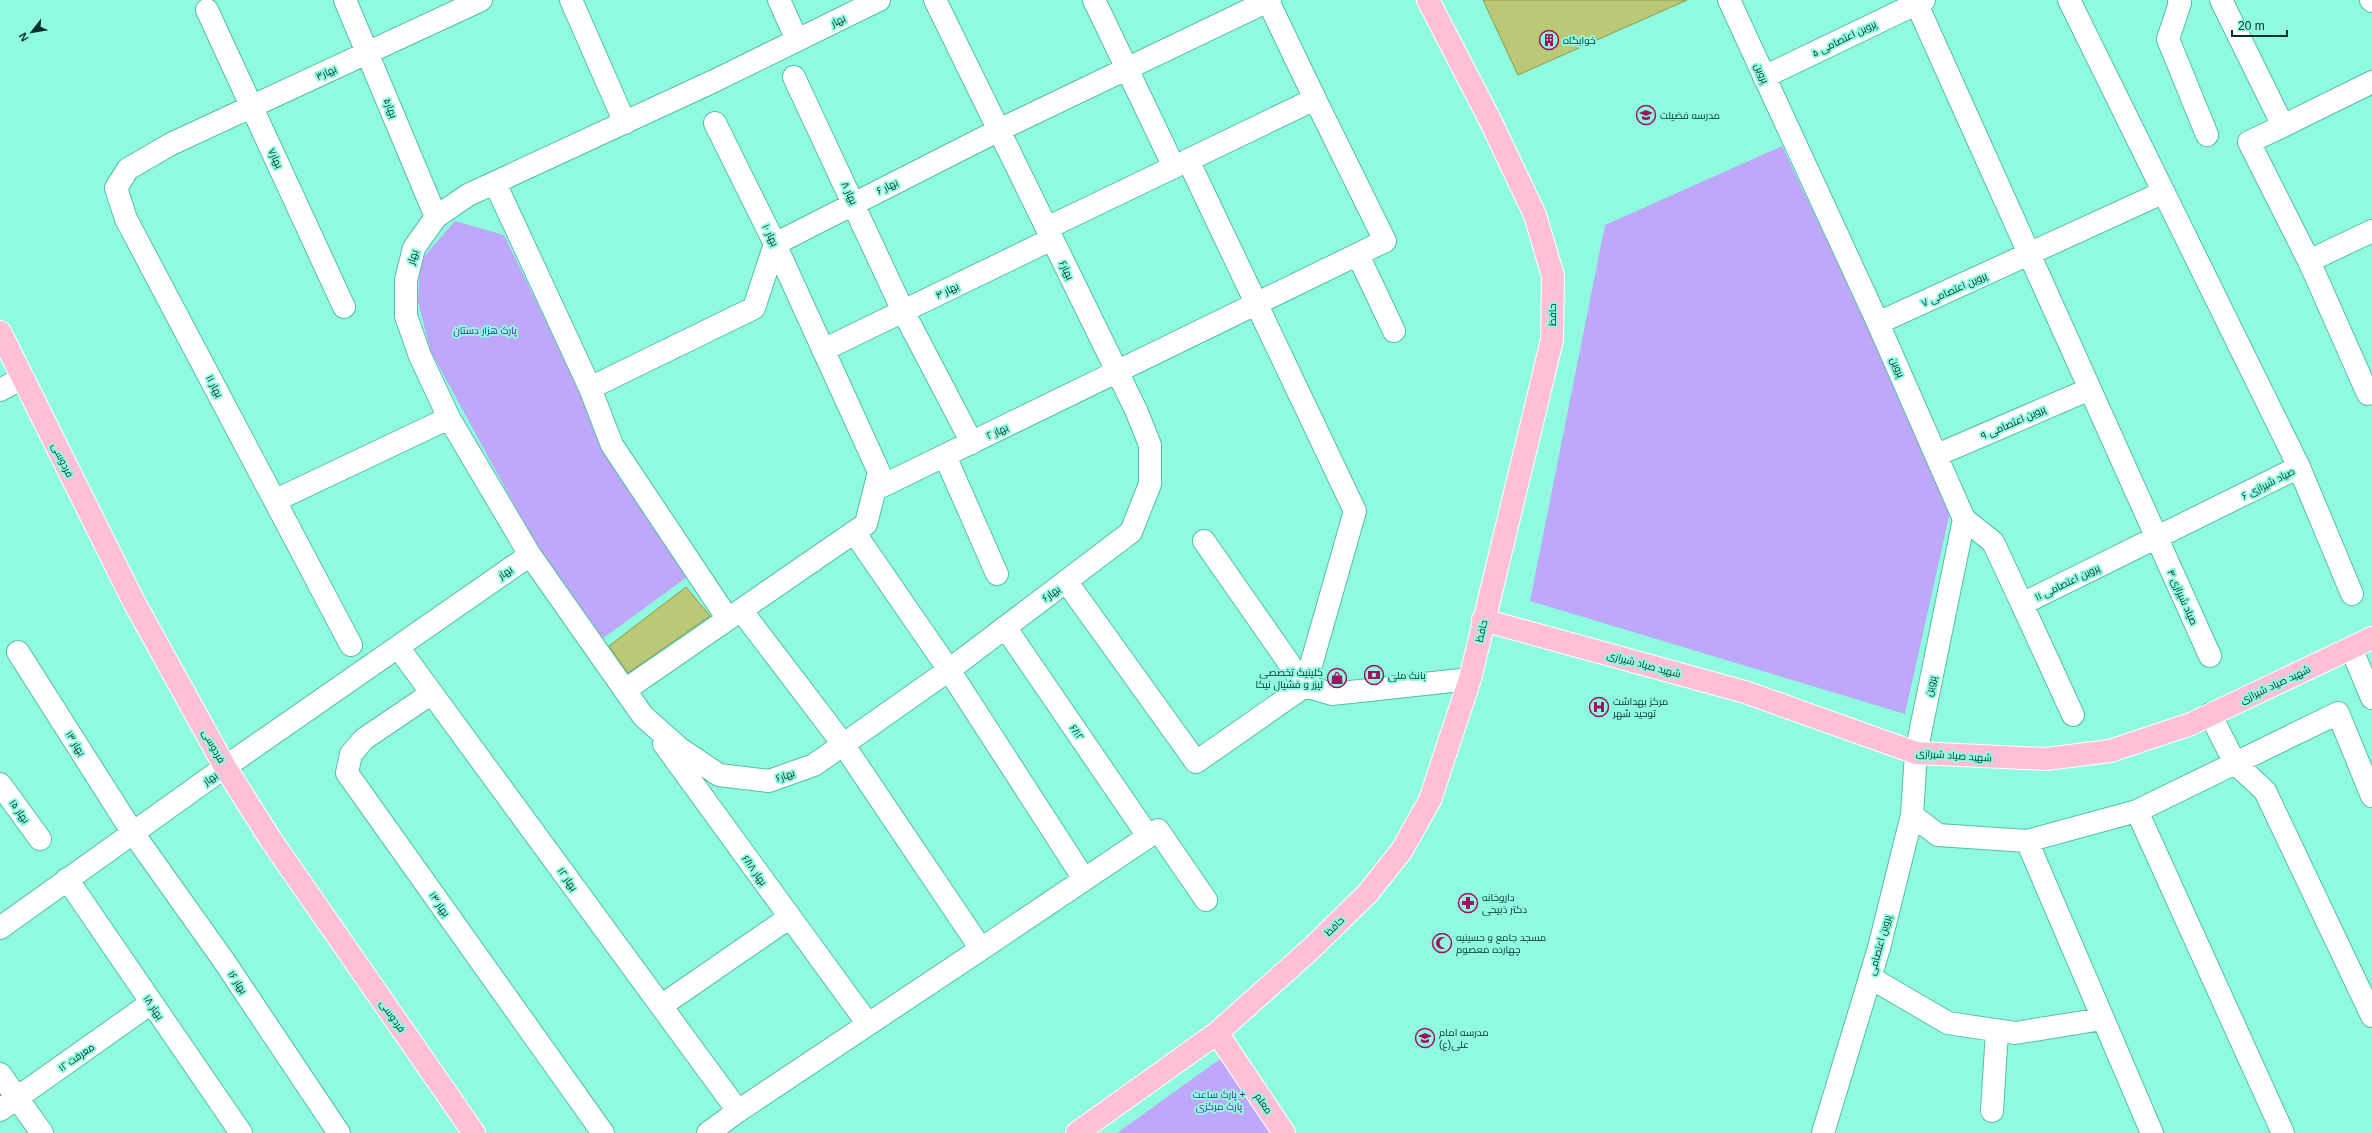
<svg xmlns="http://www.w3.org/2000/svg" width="2372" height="1133" viewBox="0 0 2372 1133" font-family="Helvetica,Cairo,sans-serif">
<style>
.green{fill:#bea8f9}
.building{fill:#bbc876;stroke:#8e9949}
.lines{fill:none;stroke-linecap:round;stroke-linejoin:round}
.minor-casing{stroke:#53bfa7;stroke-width:24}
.major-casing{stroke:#fff;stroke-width:24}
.minor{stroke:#fff;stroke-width:22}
.major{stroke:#febfd7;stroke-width:22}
.labels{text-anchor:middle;stroke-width:4;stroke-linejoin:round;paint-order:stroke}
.street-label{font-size:10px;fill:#003229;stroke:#90fae0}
.poi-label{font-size:10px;fill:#003229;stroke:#90fae0;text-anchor:start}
.park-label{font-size:10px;fill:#511e96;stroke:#90fae0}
</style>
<rect width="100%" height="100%" fill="#90fae0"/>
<path class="green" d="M 1782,146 L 1952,503 L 1905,714 L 1530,601 L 1605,225 Z
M 455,221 L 504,235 L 569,369 L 690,575 L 602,639 L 535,543 L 430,350 L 418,301 L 420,261 Z
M 1227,1054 L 1282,1133 L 1117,1133 Z"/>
<path class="building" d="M 1483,0 L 1687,0 L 1518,75 Z
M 686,587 L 710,616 L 628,673 L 609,646 Z"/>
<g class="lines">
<g class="minor-casing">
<path id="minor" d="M 345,0 L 436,217
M 571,0 L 625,123
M 779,0 L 797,40
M 1094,0 L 1174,167
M 1729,0 L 1878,323 L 1964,519 L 1916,753 L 1912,815 L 1879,948 L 1823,1133
M 1915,0 L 2210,656
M 2069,0 L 2299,467 L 2352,594
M 2179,0 L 2180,3 L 2168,39 L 2207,135
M 2221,0 L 2283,126 L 2372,82
M 2371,0 L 2372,1
M 207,10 L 344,307
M 794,77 L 903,311 L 972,443
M 1764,77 L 1924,0
M 2283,126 L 2249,142 L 2309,261 L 2368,394 L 2372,392
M 1188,160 L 1355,511 L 1305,686 L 1204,541
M 495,183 L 590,388 L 754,308 L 775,244 L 999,130 L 1270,0
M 1047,228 L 1315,99 L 1268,1
M 1358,255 L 1394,331
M 2309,261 L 2372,231
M 1878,323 L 2164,192
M 823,350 L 1052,239
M 590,388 L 612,445 L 728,619
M 0,390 L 23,378
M 1937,455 L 2090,389
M 945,456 L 997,574
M 876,489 L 1385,241 L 1315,99
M 276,500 L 449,418
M 1964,519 L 1993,542 L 2022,604
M 854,532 L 949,670 L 1084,879
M 530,555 L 643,716 L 679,748 L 719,775 L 769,781 L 814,765 L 949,670 L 1131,532 L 1150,484 L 1150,445 L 1136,410 L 935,0
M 1066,581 L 1196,762 L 1305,686 L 1332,694 L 1470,679
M 741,610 L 843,744 L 981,949 L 1158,830 L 1206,900
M 1005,627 L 1148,836
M 351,645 L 126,219 L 116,188 L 128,169 L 171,144 L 481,0
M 398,647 L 738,1111
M 2351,648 L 2372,698
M 18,652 L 133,833 L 224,961 L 339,1133
M 625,690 L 866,524 L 879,472 L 775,244 L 715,123
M 432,693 L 364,739 L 351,754 L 347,773 L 603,1133
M 2210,714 L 2235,763 L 2265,791 L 2372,1016
M 2073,715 L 2022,604 L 2299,467
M 664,744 L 868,1024
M 0,784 L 40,839
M 1912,815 L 1938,835 L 2027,841 L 2137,811
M 2027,841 L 2152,1133
M 67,879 L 241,1133
M 0,928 L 225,767 L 530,555 L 449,418 L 420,356 L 406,316 L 406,280 L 414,248 L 436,217 L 468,195 L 714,81 L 879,0
M 1871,978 L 1948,1023 L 2015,1033 L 2102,1019
M 661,1006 L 790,917
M 0,1074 L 42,1133
M 0,1110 L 151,1003
M 1992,1111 L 1997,1031
M 708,1133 L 738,1111 L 981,949
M 2283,1133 L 2137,811 L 2338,713 L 2372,796"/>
</g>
<g class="major-casing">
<path id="major" d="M 0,332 L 134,602 L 225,767 L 271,840 L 474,1133
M 1483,620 L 1745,692 L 1916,753 L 2046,759 L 2110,751 L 2191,724 L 2372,638
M 1217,1033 L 1284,1133
M 1077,1133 L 1217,1033 L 1312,948 L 1368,893 L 1402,850 L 1430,800 L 1470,679 L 1552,340 L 1553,276 L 1535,215 L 1490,120 L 1428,0"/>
</g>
<use href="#minor" class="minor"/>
<use href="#major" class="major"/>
</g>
<defs>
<g id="building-ring" transform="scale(1)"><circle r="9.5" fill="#90fae0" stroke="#9f125d" stroke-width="1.5"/><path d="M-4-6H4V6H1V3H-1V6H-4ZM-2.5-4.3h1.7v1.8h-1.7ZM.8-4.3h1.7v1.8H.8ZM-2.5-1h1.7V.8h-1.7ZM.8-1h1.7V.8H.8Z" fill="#9f125d"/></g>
<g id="school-ring" transform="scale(1)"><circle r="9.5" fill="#90fae0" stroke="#9f125d" stroke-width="1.5"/><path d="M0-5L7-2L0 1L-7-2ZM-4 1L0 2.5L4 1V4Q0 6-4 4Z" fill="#9f125d"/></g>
<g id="bank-ring" transform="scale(1)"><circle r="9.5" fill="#90fae0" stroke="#9f125d" stroke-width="1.5"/><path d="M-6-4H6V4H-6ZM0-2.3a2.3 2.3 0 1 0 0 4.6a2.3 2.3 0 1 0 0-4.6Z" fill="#9f125d"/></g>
<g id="shop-ring" transform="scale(1)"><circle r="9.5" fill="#90fae0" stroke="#9f125d" stroke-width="1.5"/><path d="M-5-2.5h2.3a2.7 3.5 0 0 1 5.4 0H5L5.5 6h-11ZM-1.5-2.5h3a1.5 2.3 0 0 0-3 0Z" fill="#9f125d"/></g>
<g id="hospital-ring" transform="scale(1)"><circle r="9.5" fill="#90fae0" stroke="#9f125d" stroke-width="1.5"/><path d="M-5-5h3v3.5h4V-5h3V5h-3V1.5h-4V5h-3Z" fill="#9f125d"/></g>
<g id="pharmacy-ring" transform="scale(1)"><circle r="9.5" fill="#90fae0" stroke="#9f125d" stroke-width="1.5"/><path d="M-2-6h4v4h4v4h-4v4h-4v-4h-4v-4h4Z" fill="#9f125d"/></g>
<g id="mosque-ring" transform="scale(1)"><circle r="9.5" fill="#90fae0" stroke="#9f125d" stroke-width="1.5"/><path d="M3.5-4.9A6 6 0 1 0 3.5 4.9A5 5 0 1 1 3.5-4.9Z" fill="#9f125d"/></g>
</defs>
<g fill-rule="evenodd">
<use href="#building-ring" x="1549" y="40"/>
<use href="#school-ring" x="1646" y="115"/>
<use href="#bank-ring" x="1374" y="675"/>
<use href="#shop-ring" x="1337" y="678"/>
<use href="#hospital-ring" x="1599" y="707"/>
<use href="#pharmacy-ring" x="1468" y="903"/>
<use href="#mosque-ring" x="1442" y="943"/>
<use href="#school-ring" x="1425" y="1038"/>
</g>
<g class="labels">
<g class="street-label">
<text transform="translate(838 20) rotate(-26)" y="4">بهار</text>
<text transform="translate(1844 38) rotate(-26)" y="4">پروین اعتصامی ۵</text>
<text transform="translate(326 72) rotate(-25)" y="4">بهار۳</text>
<text transform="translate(1762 73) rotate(65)" y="4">پروین</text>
<text transform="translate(391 108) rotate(68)" y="4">بهار۵</text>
<text transform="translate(276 158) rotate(65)" y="4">بهار۷</text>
<text transform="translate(887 186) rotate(-26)" y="4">بهار ۶</text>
<text transform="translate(850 193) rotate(65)" y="4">بهار ۸</text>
<text transform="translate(771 235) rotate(64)" y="4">بهار ۱۰</text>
<text transform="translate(412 257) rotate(-73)" y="4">بهار</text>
<text transform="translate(1067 270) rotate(64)" y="4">بهار۶</text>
<text transform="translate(1954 289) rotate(-24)" y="4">پروین اعتصامی ۷</text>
<text transform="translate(947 290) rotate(-26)" y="4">بهار ۴</text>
<text transform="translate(1552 315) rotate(-89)" y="4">حافظ</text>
<text transform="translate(1898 367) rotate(66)" y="4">پروین</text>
<text transform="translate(215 386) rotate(62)" y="4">بهار ۱۱</text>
<text transform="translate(2013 422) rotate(-24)" y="4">پروین اعتصامی ۹</text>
<text transform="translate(997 431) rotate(-26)" y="4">بهار ۲</text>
<text transform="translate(63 460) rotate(64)" y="4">فردوسی</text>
<text transform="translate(2268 483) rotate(-27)" y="4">صیاد شیرازی ۶</text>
<text transform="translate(505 572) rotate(-35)" y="4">بهار</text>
<text transform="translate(2067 582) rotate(-26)" y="4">پروین اعتصامی ۱۱</text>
<text transform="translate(1051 593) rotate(-37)" y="4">بهار۶</text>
<text transform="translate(2183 597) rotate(66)" y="4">صیاد شیرازی ۴</text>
<text transform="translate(1481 631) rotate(-77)" y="4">حافظ</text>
<text transform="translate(1644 664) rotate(15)" y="4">شهید صیاد شیرازی</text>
<text transform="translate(2275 684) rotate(-25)" y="4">شهید صیاد شیرازی</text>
<text transform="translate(1930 686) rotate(-78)" y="4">پروین</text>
<text transform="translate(1077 732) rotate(55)" y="4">۶/۱۲</text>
<text transform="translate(76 743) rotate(57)" y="4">بهار ۱۳</text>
<text transform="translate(214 746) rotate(61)" y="4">فردوسی</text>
<text transform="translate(1954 755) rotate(4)" y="4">شهید صیاد شیرازی</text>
<text transform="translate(785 775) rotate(-20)" y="4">بهار۶</text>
<text transform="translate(210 778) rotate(-36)" y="4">بهار</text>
<text transform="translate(20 811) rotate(54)" y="4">بهار ۱۵</text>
<text transform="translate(755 870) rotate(54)" y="4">بهار ۶/۱۸</text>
<text transform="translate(568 879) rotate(54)" y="4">بهار ۱۲</text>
<text transform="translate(440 904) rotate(55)" y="4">بهار ۱۴</text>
<text transform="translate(1334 926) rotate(-45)" y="4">حافظ</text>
<text transform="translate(1879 945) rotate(-75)" y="4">پروین اعتصامی</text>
<text transform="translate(238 982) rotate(56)" y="4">بهار ۱۶</text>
<text transform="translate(154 1007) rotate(55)" y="4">بهار ۱۸</text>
<text transform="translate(393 1016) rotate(55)" y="4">فردوسی</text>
<text transform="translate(76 1057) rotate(-35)" y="4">معرفت ۱۲</text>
<text transform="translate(1264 1103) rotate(56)" y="4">معلم</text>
</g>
<g class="poi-label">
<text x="1563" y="44">خوابگاه</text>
<text x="1660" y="119">مدرسه فضیلت</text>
<text x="1323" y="676" text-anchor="end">کلینیک تخصصی<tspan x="1323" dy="12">لیزر و فشیال نیکا</tspan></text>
<text x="1388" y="679">بانک ملی</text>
<text x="1613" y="705">مرکز بهداشت<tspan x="1613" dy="12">توحید شهر</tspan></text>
<text x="1482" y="901">داروخانه<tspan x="1482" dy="12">دکتر ذبیحی</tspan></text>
<text x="1456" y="941">مسجد جامع و حسینیه<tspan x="1456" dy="12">چهارده معصوم</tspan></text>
<text x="1439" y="1036">مدرسه امام<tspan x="1439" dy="12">علی(ع)</tspan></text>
</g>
<g class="park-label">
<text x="485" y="334">پارک هزار دستان</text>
<text x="1219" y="1098">پارک ساعت +<tspan x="1219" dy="12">پارک مرکزی</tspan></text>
</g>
</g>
<g transform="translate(32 32) rotate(239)" stroke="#90fae0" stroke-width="3" paint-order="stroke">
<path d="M0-3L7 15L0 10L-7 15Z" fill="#003229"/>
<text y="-6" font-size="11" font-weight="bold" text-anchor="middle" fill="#003229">N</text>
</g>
<path d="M2232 30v6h55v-6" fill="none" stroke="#003229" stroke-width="2"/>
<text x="2238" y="30" font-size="12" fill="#003229" stroke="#90fae0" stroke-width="3" paint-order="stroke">20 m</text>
</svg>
